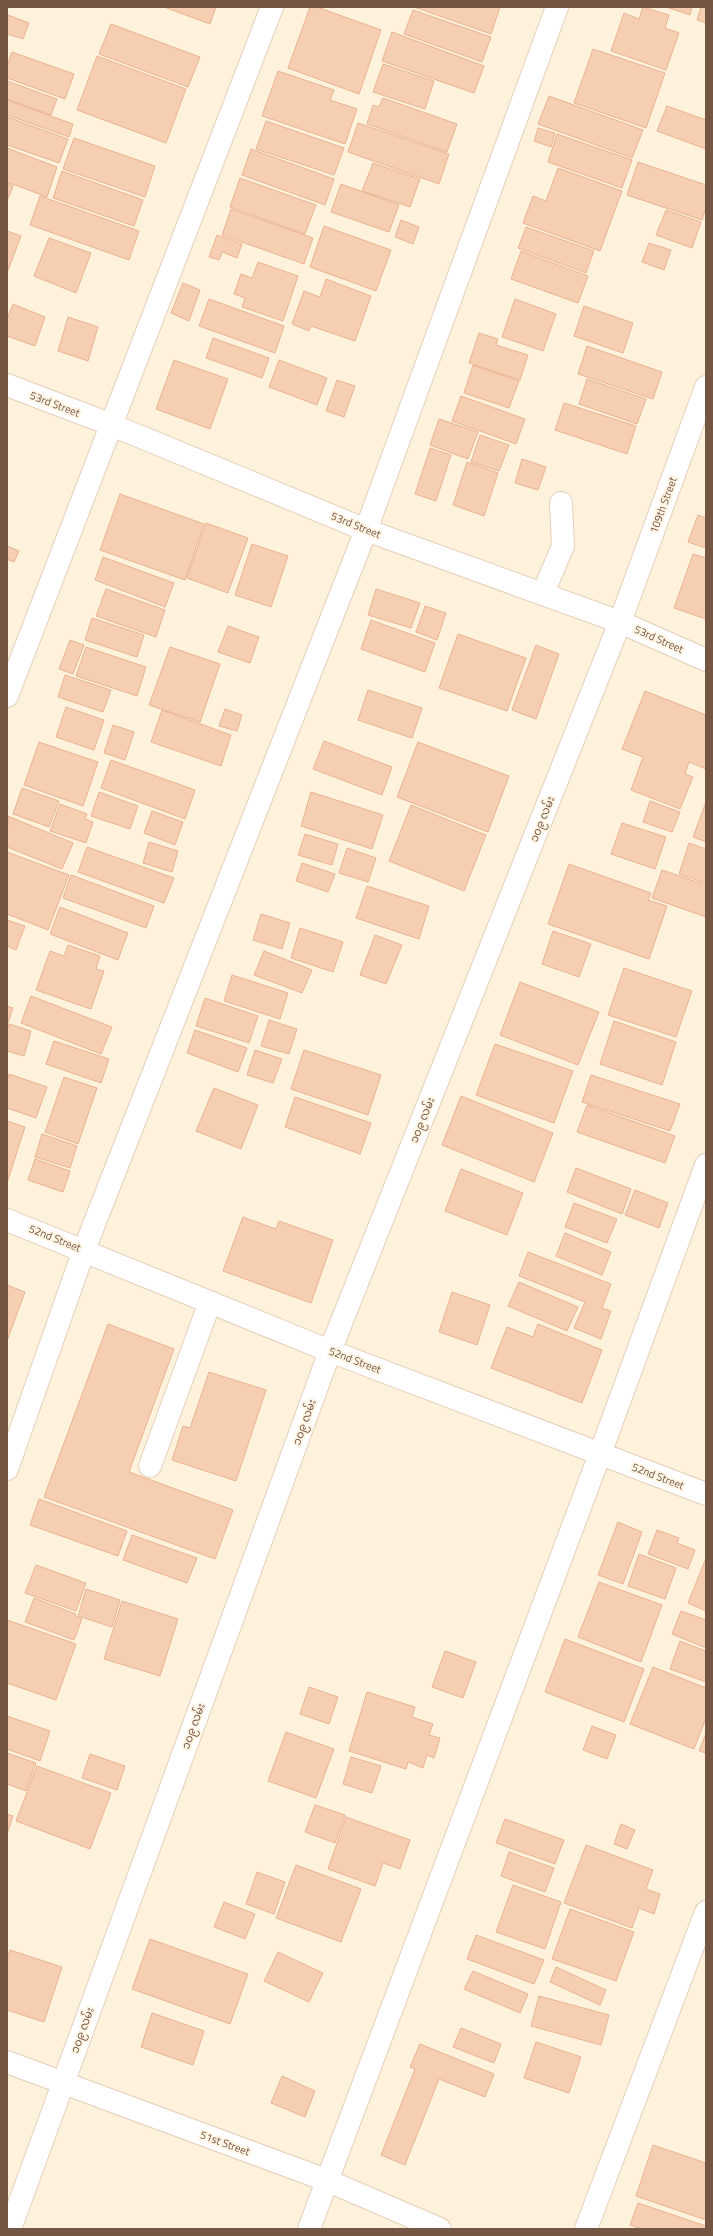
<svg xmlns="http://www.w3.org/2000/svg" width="713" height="2236" viewBox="0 0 713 2236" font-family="'Titillium Web','Noto Sans Myanmar',sans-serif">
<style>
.building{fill:#f6ceb2;stroke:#eab491}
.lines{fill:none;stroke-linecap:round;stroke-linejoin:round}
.minor-casing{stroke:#e5cfbb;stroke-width:24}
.minor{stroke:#fff;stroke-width:22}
.labels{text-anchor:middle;stroke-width:4;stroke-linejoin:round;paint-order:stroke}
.street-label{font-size:11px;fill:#755644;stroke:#fff5e5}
</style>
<rect width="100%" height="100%" fill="#fef2dd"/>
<path class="building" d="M 164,7 L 216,7 L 210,24 Z
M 310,7 L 317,7 L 381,30 L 359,94 L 288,68 Z
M 414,7 L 500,7 L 491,34 Z
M 643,7 L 669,15 L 665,28 L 679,33 L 666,70 L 611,51 L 624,13 L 639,19 Z
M 666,7 L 692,7 L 690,15 Z
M 701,7 L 706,7 L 706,23 L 697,20 Z
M 413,10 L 491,37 L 482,62 L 404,34 Z
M 8,15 L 29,23 L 23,39 L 7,34 Z
M 111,24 L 200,57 L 188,87 L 99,54 Z
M 392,32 L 484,66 L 474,93 L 382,61 Z
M 593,49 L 665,73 L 646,128 L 574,103 Z
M 12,52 L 74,74 L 65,99 L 7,78 L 7,66 Z
M 97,56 L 186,89 L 166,143 L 77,110 Z
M 383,64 L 434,81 L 425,109 L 373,92 Z
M 278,71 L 334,90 L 330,100 L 357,109 L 345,144 L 262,116 Z
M 7,81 L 57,99 L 51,115 L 7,99 Z
M 549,96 L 643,130 L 632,158 L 538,124 Z
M 383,98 L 457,124 L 447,152 L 367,124 L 373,105 L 379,107 Z
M 7,100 L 73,124 L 69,137 L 7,115 Z
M 667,106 L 706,120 L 706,149 L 657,131 Z
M 7,117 L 68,139 L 59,163 L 7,145 Z
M 266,121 L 344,148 L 334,175 L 256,149 Z
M 358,123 L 449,154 L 439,184 L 348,152 Z
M 538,128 L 555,133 L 551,147 L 534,141 Z
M 557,134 L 632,160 L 622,188 L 548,162 Z
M 74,138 L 155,166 L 145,197 L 63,169 Z
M 7,148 L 57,167 L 47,197 L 7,182 Z
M 251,149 L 334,179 L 325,205 L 242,175 Z
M 638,162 L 706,185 L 706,208 L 702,220 L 627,195 Z
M 373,163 L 420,179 L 410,207 L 362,191 Z
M 558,168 L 622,191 L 600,251 L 523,223 L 533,196 L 546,201 Z
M 62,171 L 143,200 L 134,226 L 53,198 Z
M 240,178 L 316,205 L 305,234 L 230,207 Z
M 7,183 L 13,186 L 7,201 Z
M 341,184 L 399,205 L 389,232 L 331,212 Z
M 40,196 L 139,231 L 129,260 L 30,225 Z
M 231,209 L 313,238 L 304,264 L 222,235 Z
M 666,210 L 701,222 L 692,248 L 656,235 Z
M 401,220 L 419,227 L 413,244 L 395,237 Z
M 324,226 L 391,250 L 376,291 L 310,267 Z
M 526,227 L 594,251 L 586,273 L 518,248 Z
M 7,231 L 21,236 L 7,273 Z
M 217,235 L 242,244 L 237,258 L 222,252 L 219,260 L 209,257 Z
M 49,238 L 91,253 L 76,293 L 34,276 Z
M 649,243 L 671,250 L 664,270 L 642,262 Z
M 521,251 L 588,276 L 578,303 L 511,279 Z
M 258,262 L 298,276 L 283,321 L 242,307 L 245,298 L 234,294 L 241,274 L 252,278 Z
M 326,279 L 371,296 L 355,341 L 311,326 L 309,331 L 292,324 L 304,291 L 320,297 Z
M 183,283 L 200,290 L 189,321 L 171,313 Z
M 209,299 L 284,326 L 275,353 L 199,326 Z
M 515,299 L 556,314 L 543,351 L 502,337 Z
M 13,304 L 45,317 L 35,346 L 7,336 L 7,319 Z
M 584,306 L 633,323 L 623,353 L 574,336 Z
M 68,317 L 98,327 L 88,361 L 58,351 Z
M 479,333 L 498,339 L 496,345 L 528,355 L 520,380 L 469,363 Z
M 213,338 L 269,358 L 262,378 L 206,358 Z
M 587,346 L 662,372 L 653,399 L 578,374 Z
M 174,360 L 228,379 L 210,429 L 156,409 Z
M 279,360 L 327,378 L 317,405 L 269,387 Z
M 473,365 L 519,381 L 509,408 L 464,393 Z
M 587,379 L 646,399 L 637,424 L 579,404 Z
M 337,380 L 355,386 L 344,417 L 326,411 Z
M 461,396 L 525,419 L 516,444 L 452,421 Z
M 564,403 L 636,426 L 627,454 L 555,430 Z
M 439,419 L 478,432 L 468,459 L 430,445 Z
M 480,435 L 509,445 L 499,471 L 471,462 Z
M 430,448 L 451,455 L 436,501 L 415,494 Z
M 522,459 L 546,467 L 538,490 L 515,483 Z
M 467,462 L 498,473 L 484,516 L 453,505 Z
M 120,494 L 204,524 L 185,580 L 100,550 Z
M 698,515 L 706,518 L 706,548 L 688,542 Z
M 206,523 L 248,538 L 228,593 L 187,578 Z
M 252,544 L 288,556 L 271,607 L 235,595 Z
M 7,546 L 19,551 L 14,562 L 7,559 Z
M 693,554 L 706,558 L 706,619 L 674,608 Z
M 103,557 L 174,583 L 165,607 L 95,580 Z
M 106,589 L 165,610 L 156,637 L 96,616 Z
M 376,589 L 420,603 L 411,628 L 368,615 Z
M 425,606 L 446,613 L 437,640 L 416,632 Z
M 92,618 L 144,635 L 137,657 L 85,640 Z
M 371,620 L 435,643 L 425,672 L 361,649 Z
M 228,626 L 259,637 L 250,663 L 218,652 Z
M 458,634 L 526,658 L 507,711 L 439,688 Z
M 70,640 L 84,645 L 73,674 L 59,669 Z
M 536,645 L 559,654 L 536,719 L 512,710 Z
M 86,647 L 146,667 L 137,696 L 76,676 Z
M 170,647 L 220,664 L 200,722 L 149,705 Z
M 65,675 L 111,690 L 103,712 L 58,697 Z
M 368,690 L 422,708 L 412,738 L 358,720 Z
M 645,691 L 706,715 L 706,769 L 689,762 L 685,774 L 693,777 L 680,809 L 631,790 L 643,757 L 622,749 Z
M 66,707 L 104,720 L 94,750 L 56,737 Z
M 225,709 L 242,715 L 237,731 L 219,726 Z
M 162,710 L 231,735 L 221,766 L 151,742 Z
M 113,725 L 134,732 L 125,760 L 104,753 Z
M 324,741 L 392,767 L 382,795 L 313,769 Z
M 39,742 L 98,762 L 83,806 L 24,785 Z
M 418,742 L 509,776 L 488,832 L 397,797 Z
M 111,760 L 195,790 L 185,819 L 101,788 Z
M 22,788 L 59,801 L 49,827 L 13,814 Z
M 99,792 L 138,806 L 130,829 L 91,816 Z
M 311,792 L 383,815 L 372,849 L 301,826 Z
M 650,801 L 680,812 L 672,832 L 643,822 Z
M 706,802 L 706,842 L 693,837 Z
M 60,804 L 87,814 L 85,819 L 93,822 L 86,843 L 50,831 Z
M 411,805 L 486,835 L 464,891 L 389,861 Z
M 152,811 L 183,822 L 175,845 L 144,833 Z
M 8,816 L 73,843 L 62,869 L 7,847 Z
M 622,823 L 666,837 L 655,869 L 611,854 Z
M 305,834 L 338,844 L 332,865 L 298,855 Z
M 149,842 L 178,851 L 172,872 L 143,863 Z
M 689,843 L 706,849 L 706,883 L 679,874 Z
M 87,847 L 174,878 L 164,903 L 78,872 Z
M 347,848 L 376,858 L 368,882 L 339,873 Z
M 7,852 L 69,875 L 48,930 L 7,914 Z
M 302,863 L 335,874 L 328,892 L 296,881 Z
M 569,864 L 651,893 L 648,900 L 667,906 L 649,959 L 548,924 Z
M 662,870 L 706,885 L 706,917 L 652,898 Z
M 71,875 L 154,906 L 146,928 L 63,898 Z
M 367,886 L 429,906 L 419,939 L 356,918 Z
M 60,907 L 128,933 L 118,960 L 50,934 Z
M 261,914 L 290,923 L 282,949 L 253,940 Z
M 7,920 L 25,926 L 16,950 L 7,946 Z
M 300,928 L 343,942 L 333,972 L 291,958 Z
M 553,931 L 591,944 L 579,977 L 542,964 Z
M 375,935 L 402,945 L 386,984 L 360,975 Z
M 68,945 L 100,956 L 96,969 L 104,971 L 91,1009 L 36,990 L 50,951 L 64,956 Z
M 264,951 L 312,970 L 302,993 L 254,975 Z
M 624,968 L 692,991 L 676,1037 L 608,1015 Z
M 232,975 L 288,993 L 280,1019 L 224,1001 Z
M 520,982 L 599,1012 L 578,1065 L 500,1035 Z
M 31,996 L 112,1027 L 101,1054 L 21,1023 Z
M 205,998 L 258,1016 L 249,1043 L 196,1026 Z
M 7,1006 L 13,1008 L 7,1026 Z
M 269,1020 L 297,1029 L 289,1054 L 261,1046 Z
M 614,1021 L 676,1042 L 662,1085 L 600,1064 Z
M 9,1024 L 31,1031 L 24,1056 L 7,1051 L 7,1031 Z
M 195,1030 L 247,1048 L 238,1072 L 187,1053 Z
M 54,1041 L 109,1059 L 101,1083 L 46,1064 Z
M 495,1044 L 573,1071 L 554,1123 L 476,1095 Z
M 255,1050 L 282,1059 L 273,1083 L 247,1075 Z
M 304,1050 L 381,1075 L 368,1115 L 291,1089 Z
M 9,1074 L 47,1087 L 36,1118 L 7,1108 L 7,1081 Z
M 591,1075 L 680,1104 L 670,1131 L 582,1102 Z
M 64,1077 L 97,1088 L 78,1144 L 45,1132 Z
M 214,1088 L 258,1105 L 241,1149 L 196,1131 Z
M 461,1096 L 553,1133 L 534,1182 L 442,1145 Z
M 295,1097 L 371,1123 L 360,1154 L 285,1127 Z
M 587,1105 L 675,1136 L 665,1163 L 577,1132 Z
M 7,1121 L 25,1127 L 7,1183 Z
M 42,1134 L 77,1146 L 70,1168 L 35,1157 Z
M 35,1159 L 70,1171 L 63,1192 L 28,1180 Z
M 576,1168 L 631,1189 L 622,1214 L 567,1192 Z
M 461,1169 L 523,1193 L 507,1235 L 445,1211 Z
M 635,1190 L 668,1203 L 659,1228 L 625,1215 Z
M 574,1203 L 617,1219 L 607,1243 L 565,1227 Z
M 243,1217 L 276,1229 L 279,1221 L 333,1240 L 311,1303 L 223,1271 Z
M 565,1233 L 611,1252 L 602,1275 L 556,1256 Z
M 528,1252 L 611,1284 L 602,1308 L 611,1311 L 601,1339 L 574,1328 L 585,1302 L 519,1276 Z
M 519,1282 L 578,1307 L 567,1331 L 508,1306 Z
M 7,1285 L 25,1292 L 7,1341 Z
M 452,1292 L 490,1305 L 477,1345 L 439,1332 Z
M 108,1324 L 174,1349 L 129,1472 L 233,1510 L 215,1559 L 44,1497 Z
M 538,1324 L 602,1350 L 582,1403 L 491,1368 L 507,1327 L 533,1337 Z
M 209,1372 L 266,1390 L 236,1481 L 172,1460 L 183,1426 L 190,1428 Z
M 39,1499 L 127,1531 L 118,1556 L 30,1525 Z
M 618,1522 L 642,1532 L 623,1584 L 598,1575 Z
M 657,1530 L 679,1538 L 677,1543 L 695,1550 L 688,1569 L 648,1554 Z
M 132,1535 L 197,1558 L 187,1583 L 123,1560 Z
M 639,1554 L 676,1568 L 665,1599 L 628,1586 Z
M 706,1558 L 706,1611 L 688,1603 Z
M 36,1565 L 86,1583 L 76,1611 L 25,1593 Z
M 599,1582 L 662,1605 L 641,1662 L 578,1637 Z
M 86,1589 L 120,1600 L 112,1627 L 78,1616 Z
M 34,1598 L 76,1614 L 75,1616 L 82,1619 L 74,1640 L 25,1622 Z
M 122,1601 L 178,1619 L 160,1676 L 104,1659 Z
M 681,1611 L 706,1620 L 706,1648 L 672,1634 Z
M 7,1620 L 76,1644 L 56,1700 L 7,1683 Z
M 565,1639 L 644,1669 L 624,1722 L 545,1692 Z
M 680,1641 L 706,1651 L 706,1682 L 670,1669 Z
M 445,1651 L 476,1662 L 463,1698 L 432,1687 Z
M 653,1667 L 706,1688 L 706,1718 L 694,1749 L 630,1724 Z
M 309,1687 L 338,1697 L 329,1724 L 300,1714 Z
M 367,1692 L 415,1707 L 412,1717 L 433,1724 L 429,1735 L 440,1738 L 434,1758 L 427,1755 L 423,1768 L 408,1762 L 406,1769 L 349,1751 Z
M 7,1716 L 50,1731 L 40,1761 L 7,1749 Z
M 592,1726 L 616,1735 L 607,1759 L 583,1750 Z
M 286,1732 L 334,1749 L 316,1798 L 268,1781 Z
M 706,1733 L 706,1753 L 699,1751 Z
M 7,1753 L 36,1763 L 26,1791 L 7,1784 Z
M 90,1754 L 125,1766 L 117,1790 L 82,1778 Z
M 351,1757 L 381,1766 L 372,1793 L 343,1784 Z
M 37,1766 L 111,1793 L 90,1849 L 16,1821 Z
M 315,1805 L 345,1815 L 335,1843 L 305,1832 Z
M 7,1814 L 13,1816 L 7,1834 Z
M 346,1817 L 410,1840 L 400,1869 L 383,1863 L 375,1886 L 328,1869 Z
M 505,1819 L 564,1840 L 555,1864 L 496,1843 Z
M 621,1824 L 635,1830 L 627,1849 L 614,1844 Z
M 586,1845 L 653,1870 L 646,1889 L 660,1894 L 654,1914 L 639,1908 L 632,1928 L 564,1903 Z
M 509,1852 L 554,1868 L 545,1892 L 501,1876 Z
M 296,1865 L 361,1889 L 341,1942 L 276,1918 Z
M 257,1872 L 285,1882 L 274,1914 L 246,1904 Z
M 513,1885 L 561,1902 L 545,1949 L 496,1932 Z
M 224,1902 L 255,1914 L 245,1939 L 214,1927 Z
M 570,1909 L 634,1932 L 616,1981 L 552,1959 Z
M 476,1935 L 544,1960 L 534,1984 L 467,1959 Z
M 150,1939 L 248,1974 L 230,2024 L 132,1989 Z
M 10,1950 L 62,1967 L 44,2022 L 7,2010 L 7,1959 Z
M 278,1952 L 323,1973 L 309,2002 L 264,1981 Z
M 556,1967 L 606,1990 L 600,2005 L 550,1982 Z
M 473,1971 L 528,1994 L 520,2013 L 464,1989 Z
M 539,1996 L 609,2015 L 601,2045 L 531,2026 Z
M 152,2013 L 204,2031 L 193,2065 L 141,2047 Z
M 461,2028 L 501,2044 L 494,2063 L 453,2047 Z
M 536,2042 L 581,2057 L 569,2093 L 524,2078 Z
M 420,2044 L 494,2074 L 485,2097 L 439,2079 L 405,2165 L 381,2155 L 415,2069 L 410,2067 Z
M 282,2076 L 315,2091 L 305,2117 L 271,2103 Z
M 653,2145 L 706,2163 L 706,2220 L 636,2196 Z
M 638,2203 L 706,2226 L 706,2229 L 642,2229 L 630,2225 Z"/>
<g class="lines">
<g class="minor-casing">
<path id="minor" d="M 7,385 L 112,425 L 366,530 L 620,622 L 706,660
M 543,593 L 563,546 L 561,503
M 7,696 L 272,7
M 7,1220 L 330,1351 L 706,1494
M 150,1466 L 210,1302
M 7,1469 L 84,1250 L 366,530 L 557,7
M 7,2062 L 326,2180 L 440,2229
M 10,2229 L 330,1351 L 620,622 L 706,387
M 309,2229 L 600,1454 L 706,1165
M 586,2229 L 706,1912"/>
</g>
<use href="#minor" class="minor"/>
</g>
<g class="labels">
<g class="street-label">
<text transform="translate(55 404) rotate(21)" y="4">53rd Street</text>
<text transform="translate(663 505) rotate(-70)" y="4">109th Street</text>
<text transform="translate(356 525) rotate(22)" y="4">53rd Street</text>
<text transform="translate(659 639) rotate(24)" y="4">53rd Street</text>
<text transform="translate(542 819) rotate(-68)" y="4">၁၀၉ လမ်း</text>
<text transform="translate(422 1120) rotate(-68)" y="4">၁၀၉ လမ်း</text>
<text transform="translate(55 1238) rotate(22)" y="4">52nd Street</text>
<text transform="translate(355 1360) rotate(21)" y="4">52nd Street</text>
<text transform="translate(304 1422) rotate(-70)" y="4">၁၀၉ လမ်း</text>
<text transform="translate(658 1476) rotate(21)" y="4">52nd Street</text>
<text transform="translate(193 1726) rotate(-70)" y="4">၁၀၉ လမ်း</text>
<text transform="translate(82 2030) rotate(-70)" y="4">၁၀၉ လမ်း</text>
<text transform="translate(225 2143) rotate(20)" y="4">51st Street</text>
</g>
</g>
<rect width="713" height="2236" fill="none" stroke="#755644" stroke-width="16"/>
</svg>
